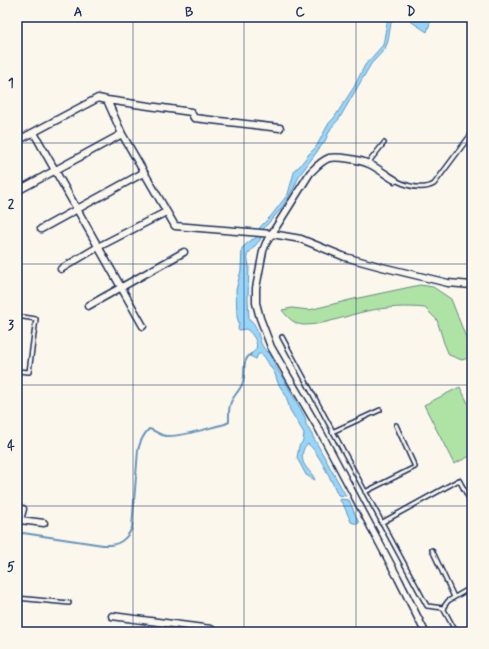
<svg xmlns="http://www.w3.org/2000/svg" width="489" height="649" viewBox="0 0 489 649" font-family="Mynerve,sans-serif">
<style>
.green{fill:#afe3a5;stroke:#658982}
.water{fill:#97d5f9;stroke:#6593bb}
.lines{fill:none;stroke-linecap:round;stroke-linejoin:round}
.stream{stroke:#6593bb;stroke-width:2}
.lane-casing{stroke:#1b2f5e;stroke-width:6}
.street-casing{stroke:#1b2f5e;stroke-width:9}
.lane{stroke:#fbf7ec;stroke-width:3}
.street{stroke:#fbf7ec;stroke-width:6}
.grid{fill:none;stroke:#1b2f5e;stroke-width:1;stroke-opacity:0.55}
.neatline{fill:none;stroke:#1b2f5e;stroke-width:1.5}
.grid-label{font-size:13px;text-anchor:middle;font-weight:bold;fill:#1b2f5e}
</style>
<rect width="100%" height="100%" fill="#fbf7ec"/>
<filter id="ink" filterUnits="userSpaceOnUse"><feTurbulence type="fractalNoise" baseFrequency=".025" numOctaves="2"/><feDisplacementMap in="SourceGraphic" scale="8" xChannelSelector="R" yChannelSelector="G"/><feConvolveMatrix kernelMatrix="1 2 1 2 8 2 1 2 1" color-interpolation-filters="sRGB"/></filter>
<g filter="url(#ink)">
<path class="green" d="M 420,285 L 433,287 L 451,299 L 472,353 L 471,357 L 462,360 L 449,355 L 444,343 L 437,320 L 425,308 C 406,306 387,307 367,311 C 347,315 326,325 304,325 C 295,325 287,317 282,310 L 292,308 L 309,310 L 354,299 Z
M 460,387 L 472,411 L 472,455 L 454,464 L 424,405 Z"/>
<path class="water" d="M 388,17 L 392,17 L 388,41 L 385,49 L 371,64 L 339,119 L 331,128 L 325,141 L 299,176 L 294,188 L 282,208 L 264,228 L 260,240 L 247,255 L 249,266 L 248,299 L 249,319 C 258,324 258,339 263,347 C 265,351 269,353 271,357 C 275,364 277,371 282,376 L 305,417 L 306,424 L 346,496 L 338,495 C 333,484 318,451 308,444 C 302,447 301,458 304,464 C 308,471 312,472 315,480 L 306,475 L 297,458 L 299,446 L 303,441 L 304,433 L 290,410 L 286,396 L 278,383 L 275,374 L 264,356 L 261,354 L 258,354 L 256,359 L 250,356 L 250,354 C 263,349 254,334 246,329 L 239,330 L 238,328 L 239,323 L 237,317 L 236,290 L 241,270 L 242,248 L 251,240 L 256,238 L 260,227 L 271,216 L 288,194 L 295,169 L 299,167 L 308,155 L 316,147 L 329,123 L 334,118 L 354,87 L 365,65 L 383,45 Z
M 404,17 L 432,17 L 427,32 Z
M 339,499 L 349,500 L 359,523 L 357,524 L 351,522 L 344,506 Z"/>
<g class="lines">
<path class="stream" d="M 17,536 L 23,533 L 103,545 C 117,546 126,541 132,528 L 138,450 C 140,442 143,435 149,429 C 155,430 159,435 166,436 C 182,437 208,428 225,424 L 229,422 C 229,415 228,406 232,400 C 235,394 241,389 243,382 C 246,371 241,361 251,354"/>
<g class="lane-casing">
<path id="lane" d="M 368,163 L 384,143
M 395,180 C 407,186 422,191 434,184 L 472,133
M 17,316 L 36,319 L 29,372 L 17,371
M 282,337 L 427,606 L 443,608 L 456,632
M 332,432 L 380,410
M 365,492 L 415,467 L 396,425
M 381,523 L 459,480 L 472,504
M 432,550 L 454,597
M 17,598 L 69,603
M 443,608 L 448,601 L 472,587"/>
</g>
<g class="street-casing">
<path id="street" d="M 107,100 L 191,112 L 194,118 L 280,128
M 34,133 L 143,326
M 17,141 L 98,98 L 107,100 L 122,134 L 175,226 L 272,234 L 301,239 L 345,257 L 382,267 L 448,283 L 472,285
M 395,180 C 386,175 378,168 369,164 C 361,160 338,156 329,158 C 321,161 315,168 310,173 L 266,243 L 263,251 L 256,288 L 256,303 L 260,318 L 271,347 L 320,431 L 398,578 L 425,632
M 19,190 L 122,134
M 41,229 L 143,173
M 61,269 L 98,247 L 166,212
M 88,306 L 184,252
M 20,520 L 23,509
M 17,524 L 20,520 L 44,523
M 112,616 L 211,629 L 214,632"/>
</g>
<use href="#lane" class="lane"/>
<use href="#street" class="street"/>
</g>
</g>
<path class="grid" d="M 133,17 L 133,632M 244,17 L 244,632M 356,17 L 356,632M 17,143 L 472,143M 17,264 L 472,264M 17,385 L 472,385M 17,506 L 472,506"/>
<rect width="489" height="649" fill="none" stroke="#fbf7ec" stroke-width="44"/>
<rect x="22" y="22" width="445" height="605" class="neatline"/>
<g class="grid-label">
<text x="78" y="16">A</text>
<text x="189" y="16">B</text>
<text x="300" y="16">C</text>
<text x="411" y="16">D</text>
<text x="11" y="87">1</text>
<text x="11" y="208">2</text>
<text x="11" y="329">3</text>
<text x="11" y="450">4</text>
<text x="11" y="571">5</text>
</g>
</svg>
